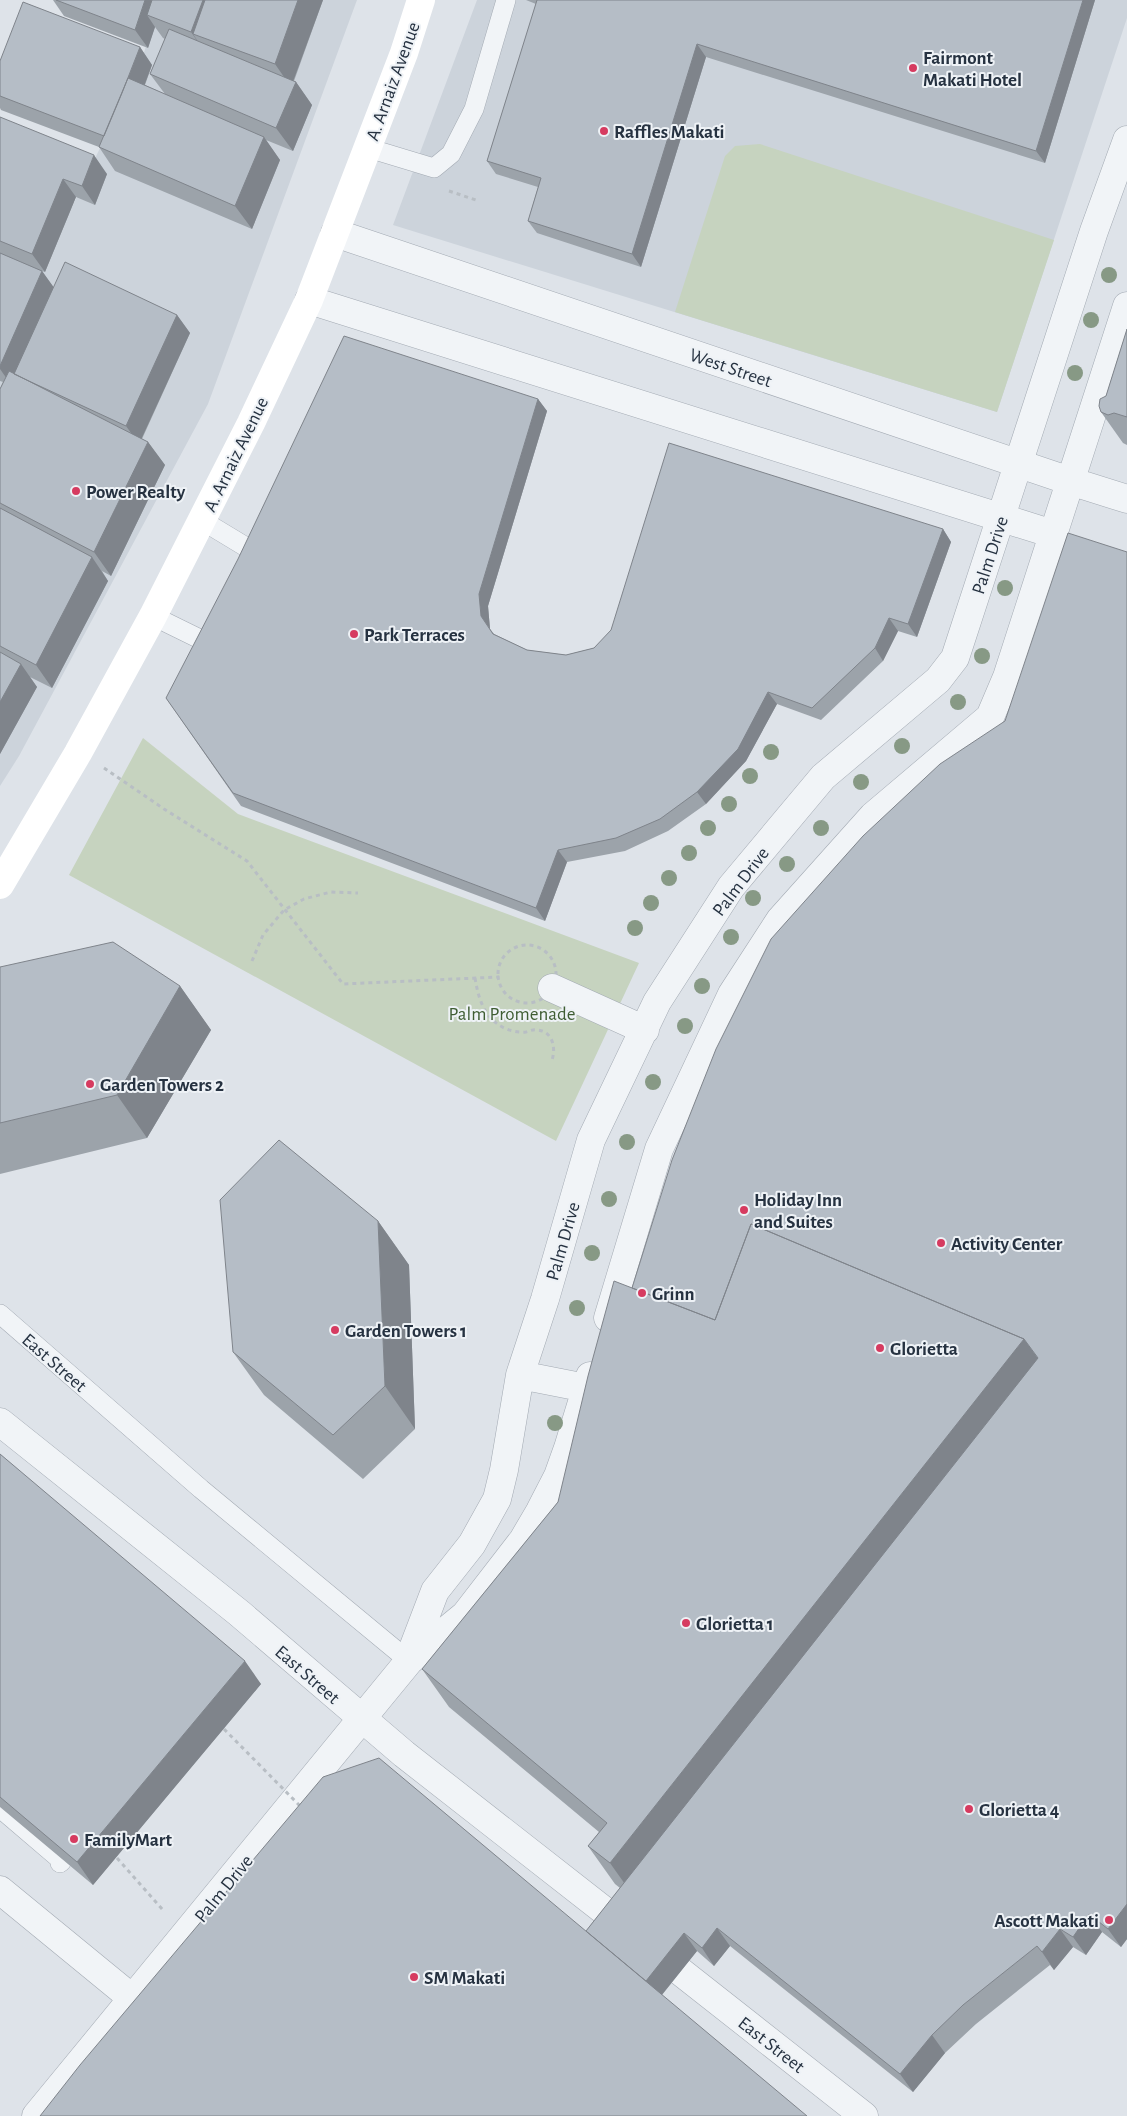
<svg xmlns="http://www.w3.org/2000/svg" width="1127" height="2116" viewBox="0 0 1127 2116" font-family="'Alegreya Sans',sans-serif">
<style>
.built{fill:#ccd3db}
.green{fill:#c6d3bf}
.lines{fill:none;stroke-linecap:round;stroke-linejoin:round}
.lane-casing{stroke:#a3aab3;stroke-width:20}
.street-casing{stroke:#a3aab3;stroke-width:29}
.path{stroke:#b8bec4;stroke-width:3;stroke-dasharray:4 4;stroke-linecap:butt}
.lane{stroke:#f1f4f7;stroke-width:19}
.street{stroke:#f1f4f7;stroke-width:28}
.secondary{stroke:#fff;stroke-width:28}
.path-bridge{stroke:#b8bec4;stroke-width:3;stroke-dasharray:4 4;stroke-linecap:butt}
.tree{fill:#879985}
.wall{fill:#9ca3aa}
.shaded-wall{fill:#7f848b}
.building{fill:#b5bdc6;stroke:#7f848b}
.poi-dot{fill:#d63b60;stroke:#eef2f6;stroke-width:2}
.labels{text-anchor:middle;stroke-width:4;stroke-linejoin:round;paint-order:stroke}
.poi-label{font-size:19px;font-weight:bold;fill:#263241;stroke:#eef2f6;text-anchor:start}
.street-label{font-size:19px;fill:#263241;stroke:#eef2f6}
.park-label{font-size:19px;fill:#3f5d33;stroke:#eef2f6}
</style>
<rect width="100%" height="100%" fill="#dee3e9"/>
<path class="built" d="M 162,0 L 357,0 L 208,404 L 19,756 L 0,786 L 0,358 L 140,64 Z
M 477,0 L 1127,0 L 1127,18 L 997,412 L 393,225 Z"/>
<path class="green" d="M 760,144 L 1054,240 L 997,412 L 675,312 L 725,156 L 735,146 Z
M 143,738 L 238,814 L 639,963 L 556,1141 L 69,875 Z"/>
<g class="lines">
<g class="lane-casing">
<path id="lane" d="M 368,148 L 434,168 L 451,154 L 474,109 L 506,0
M 203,521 L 246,547
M 153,616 L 210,644
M 0,1314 L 201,1489 L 409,1661
M 0,1808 L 62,1861 L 60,1863"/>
</g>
<g class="street-casing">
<path id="street" d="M 335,233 L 1070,481 L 1127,499
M 309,300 L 1053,534
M 552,988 L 645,1030
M 608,1318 L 659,1149 L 732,994 L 780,920 L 873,816 L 990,717 L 1007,677 L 1127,306
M 520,1375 L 586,1388
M 0,1422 L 239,1613 L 404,1754 L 620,1923
M 409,1659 L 435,1591 L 472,1544 L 497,1499 L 504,1470 L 520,1375 L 545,1299 L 591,1140 L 657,1002 L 731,887 L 823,777 L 938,680 L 955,658 L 1094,231 L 1127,140
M 0,1890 L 133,1999
M 681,1972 L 864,2116
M 36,2116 L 409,1661 L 465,1615 L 523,1540 L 540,1511 L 558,1476 L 568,1448 L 590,1376"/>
</g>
<path class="path" d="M 449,191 L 476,200
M 104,768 L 164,809 L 247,861 L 343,984 L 499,977
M498 974a29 29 0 1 1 58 0a29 29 0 1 1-58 0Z
M 252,961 L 263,935 L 284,910 L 304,899 L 331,892 L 358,893
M 475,978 C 478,996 483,1015 499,1025 C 506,1030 518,1033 526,1032 C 530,1031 533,1029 537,1030 C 553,1031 556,1048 552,1060
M 117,1858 L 163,1910"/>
<use href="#lane" class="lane"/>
<use href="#street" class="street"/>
<path class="secondary" d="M 0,885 L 78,753 L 153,616 L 251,423 L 309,300 L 404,53 L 421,0"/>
<path class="path-bridge" d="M 224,1729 L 302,1808"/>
</g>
<g class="tree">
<circle cx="1109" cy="275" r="8"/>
<circle cx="1091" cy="320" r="8"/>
<circle cx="1075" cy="373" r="8"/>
<circle cx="1005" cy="588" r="8"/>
<circle cx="982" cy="656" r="8"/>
<circle cx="958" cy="702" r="8"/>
<circle cx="902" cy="746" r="8"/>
<circle cx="771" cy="752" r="8"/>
<circle cx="750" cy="776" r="8"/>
<circle cx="861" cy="782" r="8"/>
<circle cx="729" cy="804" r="8"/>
<circle cx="708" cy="828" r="8"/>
<circle cx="821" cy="828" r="8"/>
<circle cx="689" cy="853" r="8"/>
<circle cx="787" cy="864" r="8"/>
<circle cx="669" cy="878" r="8"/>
<circle cx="753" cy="898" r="8"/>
<circle cx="651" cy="903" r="8"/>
<circle cx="635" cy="928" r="8"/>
<circle cx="731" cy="937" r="8"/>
<circle cx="702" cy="986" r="8"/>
<circle cx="685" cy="1026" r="8"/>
<circle cx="653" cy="1082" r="8"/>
<circle cx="627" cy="1142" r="8"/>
<circle cx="609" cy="1199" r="8"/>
<circle cx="592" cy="1253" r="8"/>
<circle cx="577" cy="1308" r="8"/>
<circle cx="555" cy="1423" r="8"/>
</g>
<path class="wall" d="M 53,0 L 323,0 L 294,81 L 296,82 L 312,105 L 293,151 L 266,140 L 280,160 L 252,229 L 115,171 L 99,147 L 1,110 L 0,108 L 0,61 L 140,47 L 152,65 L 145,85 L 165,94 L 150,74 L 165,39 L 163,38 L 155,27 L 148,48 L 64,16 Z
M 526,0 L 1095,0 L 1045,163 L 706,57 L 641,267 L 537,233 L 528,221 L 538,187 L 496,174 L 487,161 L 536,4 Z
M 0,117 L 107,174 L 95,205 L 76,197 L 45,272 L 42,271 L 53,287 L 177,315 L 190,333 L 142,439 L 148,442 L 165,465 L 111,576 L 102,571 L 108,581 L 52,688 L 30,677 L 37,687 L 0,754 L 0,389 L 3,382 L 0,381 Z
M 1127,329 L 1127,445 L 1123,443 L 1101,412 Z
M 538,399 L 547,411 L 488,606 L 490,629 L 494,634 L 527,650 L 566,655 L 594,648 L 943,529 L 951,542 L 917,637 L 898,631 L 883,661 L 821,720 L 777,704 L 746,761 L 706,804 L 668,831 L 625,851 L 567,862 L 545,921 L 241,806 L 166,698 Z
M 1127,552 L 1127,1939 L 1121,1947 L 1102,1932 L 1086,1955 L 1073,1947 L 1054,1970 L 1050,1965 L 976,2024 L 945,2053 L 913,2092 L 730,1946 L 714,1966 L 697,1951 L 662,1995 L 586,1931 L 620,1888 L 615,1884 L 588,1846 L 599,1832 L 449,1707 L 422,1669 L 558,1502 L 632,1288 L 1005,721 Z
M 0,967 L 180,986 L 211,1030 L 147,1138 L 0,1174 Z
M 378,1221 L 409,1265 L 415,1429 L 363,1479 L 264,1395 L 233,1352 Z
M 0,1454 L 261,1684 L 93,1885 L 0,1807 Z"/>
<path class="shaded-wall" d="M 145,0 L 165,0 L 147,15 L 155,27 L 148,48 L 135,30 Z
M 203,0 L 227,0 L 193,34 L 207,55 L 191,32 Z
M 298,0 L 323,0 L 291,87 L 275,64 Z
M 1083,0 L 1095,0 L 1045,163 L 1036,151 Z
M 697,44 L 706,57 L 641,267 L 632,254 Z
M 140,47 L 152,65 L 118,155 L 106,136 Z
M 296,82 L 312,105 L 293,151 L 276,128 Z
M 264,137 L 280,160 L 252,229 L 235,206 Z
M 94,155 L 107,174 L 95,205 L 82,186 Z
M 63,179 L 76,197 L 45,272 L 32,254 Z
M 42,271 L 55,289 L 12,386 L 0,369 L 0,366 Z
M 177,315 L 190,333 L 139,444 L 126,426 Z
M 538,399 L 547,411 L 488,606 L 490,629 L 502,646 L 481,616 L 479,594 Z
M 148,442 L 165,465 L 111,576 L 94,552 Z
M 943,529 L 951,542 L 917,637 L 908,624 Z
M 92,557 L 108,581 L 52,688 L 36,665 Z
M 889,618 L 898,631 L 883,661 L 875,648 Z
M 21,664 L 37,687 L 0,754 L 0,702 Z
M 768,692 L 777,704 L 746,761 L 706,804 L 697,792 Z
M 558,850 L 567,862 L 545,921 L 536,908 Z
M 180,986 L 211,1030 L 147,1138 L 117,1095 Z
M 378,1221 L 409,1265 L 415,1429 L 385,1386 Z
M 1024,1339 L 1051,1377 L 637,1901 L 610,1863 Z
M 245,1661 L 261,1684 L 93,1885 L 77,1862 Z
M 1127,1904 L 1127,1939 L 1121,1947 L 1108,1929 Z
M 1089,1914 L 1102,1932 L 1086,1955 L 1073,1937 Z
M 717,1928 L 730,1946 L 714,1966 L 702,1948 Z
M 1060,1929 L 1073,1947 L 1054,1970 L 1042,1952 Z
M 684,1933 L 697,1951 L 656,2002 L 643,1984 Z
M 932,2035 L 945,2053 L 913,2092 L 900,2074 Z"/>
<path class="building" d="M 56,0 L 145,0 L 135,30 Z
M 152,0 L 203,0 L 191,32 L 147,15 Z
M 205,0 L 298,0 L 275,64 L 193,34 Z
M 537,0 L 1083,0 L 1036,151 L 697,44 L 632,254 L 528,221 L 541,178 L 487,161 Z
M 23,2 L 140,47 L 122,93 L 104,136 L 0,96 L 0,61 Z
M 169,29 L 296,82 L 276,128 L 150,74 Z
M 128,78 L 264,137 L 235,206 L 99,147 Z
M 0,117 L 94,155 L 82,186 L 63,179 L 32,254 L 0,241 Z
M 0,253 L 42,271 L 0,366 Z
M 65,262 L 177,315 L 126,426 L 31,382 L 14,374 Z
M 1127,329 L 1127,417 L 1114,413 L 1108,415 L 1101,412 L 1099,406 L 1100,399 L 1106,396 Z
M 344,336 L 538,399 L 479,594 L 481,616 L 493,634 L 527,650 L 566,655 L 594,648 L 611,630 L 669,443 L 943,529 L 908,624 L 889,618 L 875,648 L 812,708 L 768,692 L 738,749 L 697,792 L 660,819 L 616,838 L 558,850 L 536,908 L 233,793 L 166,698 L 238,559 Z
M 9,371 L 148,442 L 94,552 L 0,503 L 0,389 Z
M 0,508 L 92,557 L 36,665 L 0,646 Z
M 1068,533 L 1127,552 L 1127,1904 L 1108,1929 L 1089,1914 L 1073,1937 L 1060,1929 L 1042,1952 L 1037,1946 L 963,2005 L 932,2035 L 900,2074 L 717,1928 L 702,1948 L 684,1933 L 646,1981 L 586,1931 L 1038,1358 L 1024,1339 L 751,1224 L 715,1320 L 632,1288 L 672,1160 L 716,1049 L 771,939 L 863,836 L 940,764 L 1005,721 Z
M 0,652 L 21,664 L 0,702 Z
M 113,942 L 180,986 L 117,1095 L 0,1123 L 0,967 Z
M 279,1140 L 378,1221 L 385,1386 L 333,1435 L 233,1352 L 220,1200 Z
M 751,1224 L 1024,1339 L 610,1863 L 588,1846 L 607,1823 L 422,1669 L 558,1502 L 588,1376 L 614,1281 L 715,1320 Z
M 0,1454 L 245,1661 L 77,1862 L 0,1797 Z
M 379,1758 L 807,2116 L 40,2116 L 80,2065 L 323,1777 Z"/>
<g class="poi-dot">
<circle cx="913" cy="68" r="5"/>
<circle cx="604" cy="131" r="5"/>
<circle cx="76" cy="491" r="5"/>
<circle cx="354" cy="634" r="5"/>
<circle cx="90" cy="1084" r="5"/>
<circle cx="744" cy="1210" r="5"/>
<circle cx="941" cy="1243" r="5"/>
<circle cx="642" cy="1293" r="5"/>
<circle cx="335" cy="1330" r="5"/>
<circle cx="880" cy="1348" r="5"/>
<circle cx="686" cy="1623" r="5"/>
<circle cx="969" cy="1809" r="5"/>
<circle cx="74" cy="1839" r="5"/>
<circle cx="1109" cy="1920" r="5"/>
<circle cx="414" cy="1977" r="5"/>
</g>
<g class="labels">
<g class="poi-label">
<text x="923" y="64">Fairmont<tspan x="923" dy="22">Makati Hotel</tspan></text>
<text x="614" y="138">Raffles Makati</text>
<text x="86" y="498">Power Realty</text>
<text x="364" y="641">Park Terraces</text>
<text x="100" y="1091">Garden Towers 2</text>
<text x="754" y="1206">Holiday Inn<tspan x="754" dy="22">and Suites</tspan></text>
<text x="951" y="1250">Activity Center</text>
<text x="652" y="1300">Grinn</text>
<text x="345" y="1337">Garden Towers 1</text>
<text x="890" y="1355">Glorietta</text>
<text x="696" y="1630">Glorietta 1</text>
<text x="979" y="1816">Glorietta 4</text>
<text x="84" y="1846">FamilyMart</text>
<text x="1099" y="1927" text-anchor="end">Ascott Makati</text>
<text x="424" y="1984">SM Makati</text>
</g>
<g class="street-label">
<text transform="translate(392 81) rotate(-70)" y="7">A. Arnaiz Avenue</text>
<text transform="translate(731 367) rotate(19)" y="7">West Street</text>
<text transform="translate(235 454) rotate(-64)" y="7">A. Arnaiz Avenue</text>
<text transform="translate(989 555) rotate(-72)" y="7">Palm Drive</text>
<text transform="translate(740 881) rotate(-53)" y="7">Palm Drive</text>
<text transform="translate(562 1241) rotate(-74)" y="7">Palm Drive</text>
<text transform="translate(55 1362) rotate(41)" y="7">East Street</text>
<text transform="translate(308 1674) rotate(41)" y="7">East Street</text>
<text transform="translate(223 1888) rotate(-51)" y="7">Palm Drive</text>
<text transform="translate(772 2044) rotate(38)" y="7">East Street</text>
</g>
<g class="park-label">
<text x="512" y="1020">Palm Promenade</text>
</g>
</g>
</svg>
